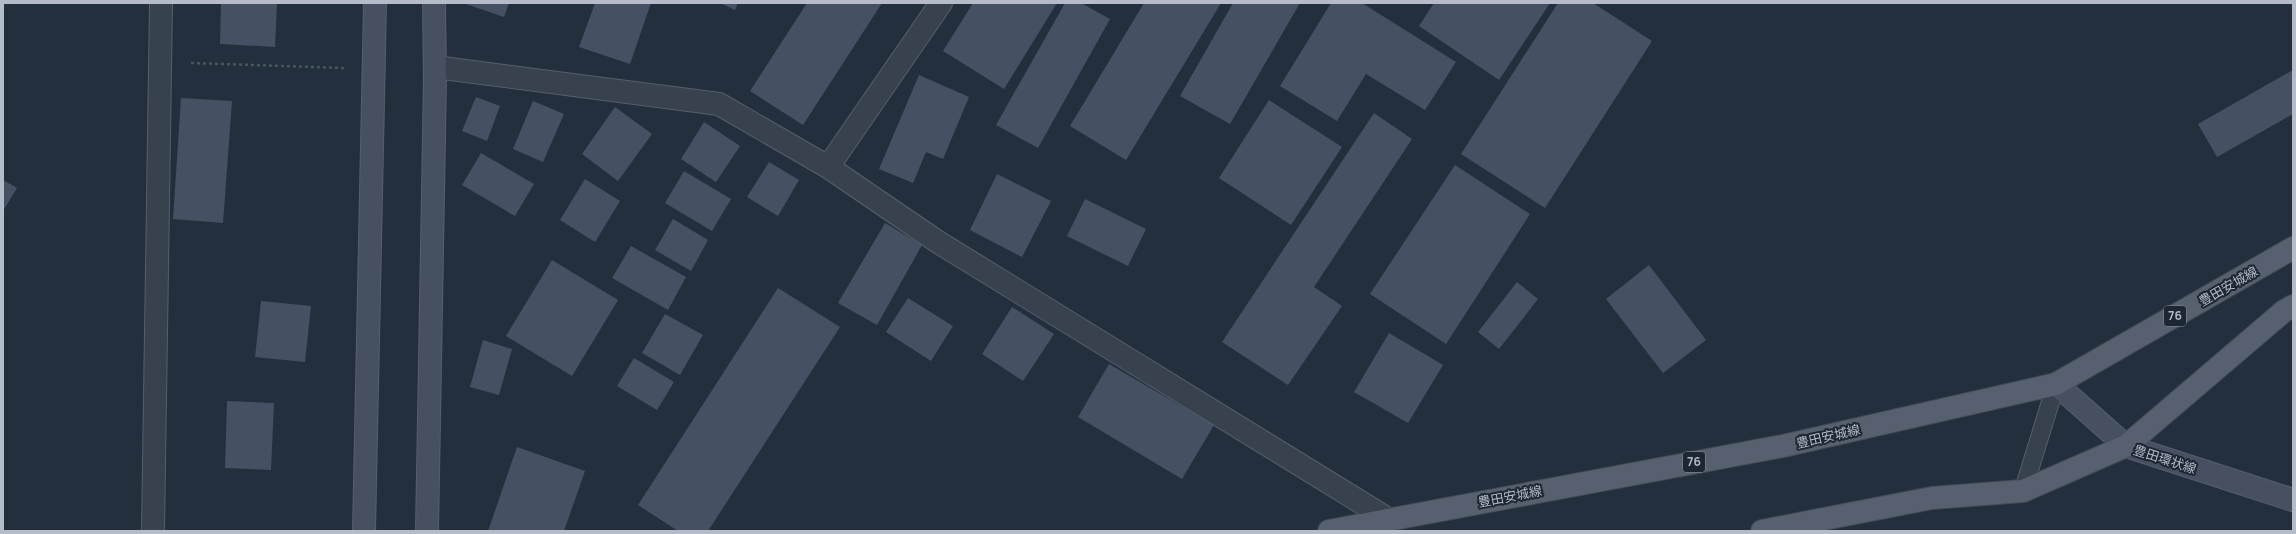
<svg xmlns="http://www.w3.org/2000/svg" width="2296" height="534" viewBox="0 0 2296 534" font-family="Manrope,'Noto Sans JP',sans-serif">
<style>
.building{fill:#455162}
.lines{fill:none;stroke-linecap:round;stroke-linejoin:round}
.lane-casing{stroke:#565f6c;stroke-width:19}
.street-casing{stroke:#565f6c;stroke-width:24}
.secondary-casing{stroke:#565f6c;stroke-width:24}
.primary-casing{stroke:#414a57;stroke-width:24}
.path{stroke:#44595c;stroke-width:2.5;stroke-dasharray:3 3;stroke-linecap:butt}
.lane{stroke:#38414e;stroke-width:17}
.street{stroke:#38414e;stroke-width:22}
.secondary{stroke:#465061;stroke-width:22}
.primary{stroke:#56606e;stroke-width:22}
.labels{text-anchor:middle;stroke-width:4;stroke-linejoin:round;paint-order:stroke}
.shield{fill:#1d2633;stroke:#878f9c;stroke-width:1}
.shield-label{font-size:12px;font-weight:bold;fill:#b4bcc9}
.street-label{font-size:13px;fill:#b4bcc9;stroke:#1d2633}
</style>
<rect width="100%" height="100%" fill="#242f3e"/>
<path class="building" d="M 221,3 L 277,3 L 275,47 L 220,44 Z
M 463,3 L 509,3 L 504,17 Z
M 595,3 L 651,3 L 630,64 L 579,47 Z
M 720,3 L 738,3 L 735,10 Z
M 807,3 L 882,3 L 803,125 L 750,91 Z
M 973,3 L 1057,3 L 1004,89 L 943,51 Z
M 1065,3 L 1081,3 L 1110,19 L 1038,148 L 996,125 Z
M 1144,3 L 1221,3 L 1126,160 L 1070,126 Z
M 1233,3 L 1300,3 L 1230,124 L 1180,96 Z
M 1331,3 L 1362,3 L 1456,62 L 1425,110 L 1366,74 L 1337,121 L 1280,86 Z
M 1434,3 L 1550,3 L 1499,80 L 1419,26 Z
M 1558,3 L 1593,3 L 1652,41 L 1545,208 L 1461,154 Z
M 2293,70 L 2293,114 L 2217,157 L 2198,124 Z
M 919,75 L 969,97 L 943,159 L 926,152 L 913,183 L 879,169 Z
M 476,97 L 500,106 L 487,141 L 462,131 Z
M 181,98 L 232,101 L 223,223 L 173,219 Z
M 1269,100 L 1342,147 L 1291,225 L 1219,178 Z
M 533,101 L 564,114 L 543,162 L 513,149 Z
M 615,107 L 652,134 L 618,181 L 582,154 Z
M 1374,113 L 1412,139 L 1314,287 L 1342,306 L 1288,385 L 1222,342 Z
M 704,122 L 740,146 L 716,182 L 681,159 Z
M 481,153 L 534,184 L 515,216 L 462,185 Z
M 769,162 L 799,180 L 778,216 L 747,197 Z
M 1455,165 L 1530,214 L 1446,344 L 1370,294 Z
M 684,171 L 731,199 L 712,231 L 665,203 Z
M 997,174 L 1051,201 L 1022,257 L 970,230 Z
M 585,179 L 620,201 L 595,242 L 560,220 Z
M 3,180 L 17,188 L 3,211 Z
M 1085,199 L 1146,229 L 1128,266 L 1067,236 Z
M 673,219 L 708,240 L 691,271 L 655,250 Z
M 885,223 L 922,245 L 877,325 L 838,303 Z
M 631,246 L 686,277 L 668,310 L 612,278 Z
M 552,260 L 618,300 L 572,376 L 506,336 Z
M 1649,265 L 1706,340 L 1663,373 L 1606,299 Z
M 1517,282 L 1538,299 L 1499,349 L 1478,332 Z
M 778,288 L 840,327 L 708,531 L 678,531 L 638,505 Z
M 908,298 L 953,326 L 931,361 L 886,332 Z
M 261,301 L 311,306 L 305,362 L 255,357 Z
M 1012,307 L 1054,334 L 1023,381 L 982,354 Z
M 665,314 L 703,335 L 680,375 L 642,353 Z
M 1389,333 L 1443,365 L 1408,423 L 1354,392 Z
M 483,340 L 512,349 L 499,395 L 470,387 Z
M 634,358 L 674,382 L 657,410 L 617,386 Z
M 1109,364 L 1214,425 L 1182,479 L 1078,417 Z
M 227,401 L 274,403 L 271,470 L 225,468 Z
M 517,447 L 585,471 L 564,531 L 488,531 Z"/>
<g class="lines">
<g class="lane-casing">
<path id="lane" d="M 2023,491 L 2056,384"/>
</g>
<g class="street-casing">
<path id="street" d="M 941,3 L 828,167 L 938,242 L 1388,519
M 435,67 L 719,104 L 828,167
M 153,531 L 161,3"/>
</g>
<g class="secondary-casing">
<path id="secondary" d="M 2056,384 L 2126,446 L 2293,500
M 364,531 L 375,3
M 427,531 L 435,79 L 434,3"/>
</g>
<g class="primary-casing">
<path id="primary" d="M 1329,531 L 1783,446 L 2056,384 L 2293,248
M 1762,531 L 1932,498 L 2023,491 L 2126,446 L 2284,311 L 2293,306"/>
</g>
<path class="path" d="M 191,63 L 344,68"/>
<use href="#lane" class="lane"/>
<use href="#street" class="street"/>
<use href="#secondary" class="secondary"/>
<use href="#primary" class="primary"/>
</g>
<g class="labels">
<g class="shield">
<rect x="2164" y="306" width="22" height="20" rx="3"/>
<rect x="1683" y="452" width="22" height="20" rx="3"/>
</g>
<g class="shield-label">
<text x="2175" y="320">76</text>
<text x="1694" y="466">76</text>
</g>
<g class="street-label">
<text transform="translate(2228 286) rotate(-30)" y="5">豊田安城線</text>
<text transform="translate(1828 436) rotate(-13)" y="5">豊田安城線</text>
<text transform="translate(2165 459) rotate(18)" y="5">豊田環状線</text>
<text transform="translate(1510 496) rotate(-11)" y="5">豊田安城線</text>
</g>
</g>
<rect width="2296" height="534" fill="none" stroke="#b4bcc9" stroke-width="8"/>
</svg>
